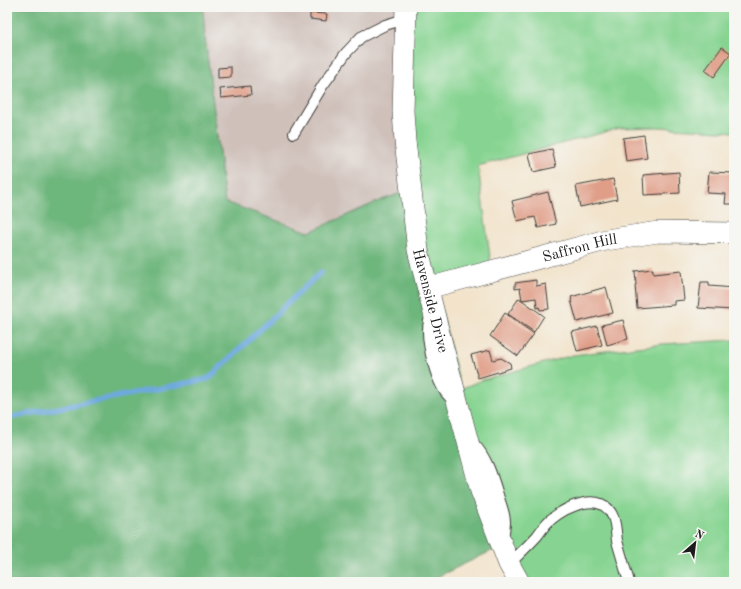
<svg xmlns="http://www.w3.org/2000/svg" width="741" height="589" viewBox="0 0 741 589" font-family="'Old Standard TT',serif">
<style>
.industrial{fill:#cfc0ba}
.green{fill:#87d492;stroke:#527857}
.forest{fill:#6db67c;stroke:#44694c}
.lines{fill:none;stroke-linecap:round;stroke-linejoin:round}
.stream{stroke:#6ea9de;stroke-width:5.5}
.building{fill:#e09e88}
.service-casing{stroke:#3c3a36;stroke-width:12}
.minor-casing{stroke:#3c3a36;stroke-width:22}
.service{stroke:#fff;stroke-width:10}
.minor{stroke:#fff;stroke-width:21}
.labels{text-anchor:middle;stroke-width:3.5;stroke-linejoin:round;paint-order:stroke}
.street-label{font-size:15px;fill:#1c1c1c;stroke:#f6f6f2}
</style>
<rect width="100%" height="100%" fill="#f6f6f2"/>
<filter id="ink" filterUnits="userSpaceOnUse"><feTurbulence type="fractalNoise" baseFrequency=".025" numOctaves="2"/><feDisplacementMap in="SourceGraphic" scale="8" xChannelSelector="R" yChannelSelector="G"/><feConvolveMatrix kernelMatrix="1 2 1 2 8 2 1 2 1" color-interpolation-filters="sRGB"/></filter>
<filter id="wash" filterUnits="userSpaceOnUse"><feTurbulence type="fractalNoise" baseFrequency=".012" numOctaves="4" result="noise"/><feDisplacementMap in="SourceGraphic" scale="16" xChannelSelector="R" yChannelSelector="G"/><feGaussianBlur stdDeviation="0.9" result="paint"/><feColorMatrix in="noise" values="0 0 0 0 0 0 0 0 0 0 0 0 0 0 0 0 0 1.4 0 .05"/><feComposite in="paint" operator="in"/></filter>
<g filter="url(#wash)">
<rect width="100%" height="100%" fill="#f2e3ca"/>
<path class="industrial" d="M 203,7 L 407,7 L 410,190 L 379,201 L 309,232 L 225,202 L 205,36 Z"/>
<path class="green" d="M 407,7 L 734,7 L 734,132 L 658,127 L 620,128 L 478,166 L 492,272 L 429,289 L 419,251 Z
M 734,340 L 734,582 L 520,582 L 455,391 L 482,380 L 573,355 L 662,344 Z"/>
<path class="forest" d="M 7,7 L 203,7 L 205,36 L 225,202 L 309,232 L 379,201 L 410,190 L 502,546 L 435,578 L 431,582 L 7,582 Z"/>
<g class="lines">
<path class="stream" d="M 7,418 L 208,379 L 321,272"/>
</g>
<g id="blocks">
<path class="building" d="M 310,13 L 327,14 L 326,21 L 310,19 Z
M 722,47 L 731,53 L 714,77 L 705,70 Z
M 231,67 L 231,77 L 218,78 L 218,68 Z
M 250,86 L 251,95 L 221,98 L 220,89 Z
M 644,135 L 647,158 L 626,161 L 623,138 Z
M 552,149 L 556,167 L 533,172 L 529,154 Z
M 679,172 L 680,193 L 644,195 L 643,175 Z
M 709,172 L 734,173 L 734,204 L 725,204 L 726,194 L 707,193 Z
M 613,179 L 617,199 L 580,207 L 576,186 Z
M 548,192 L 556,224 L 538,228 L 535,217 L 517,221 L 512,201 Z
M 653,269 L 653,274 L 681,271 L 684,300 L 674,301 L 674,305 L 637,308 L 635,285 L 636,285 L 635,271 Z
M 536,280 L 536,286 L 546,284 L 549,309 L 540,310 L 539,307 L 537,308 L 536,298 L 522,300 L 520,288 L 515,289 L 515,283 Z
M 701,282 L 709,282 L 709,286 L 734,288 L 734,310 L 698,308 Z
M 606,287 L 613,313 L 577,322 L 571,300 L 572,299 L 571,297 Z
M 519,298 L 544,316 L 534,332 L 508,314 Z
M 505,313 L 534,334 L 518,356 L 490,336 Z
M 623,320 L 628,339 L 607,345 L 602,325 Z
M 597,326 L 602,345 L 577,351 L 572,332 Z
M 490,350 L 493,360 L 501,358 L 510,363 L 511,368 L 478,378 L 471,355 Z"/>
</g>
</g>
<g filter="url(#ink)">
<use href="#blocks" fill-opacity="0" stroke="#3c3a36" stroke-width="1"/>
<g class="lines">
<g class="service-casing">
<path id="service" d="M 294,133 L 323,85 L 346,53 L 361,37 L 385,25 L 405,19
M 429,321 C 425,339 436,388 452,399
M 474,444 C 488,459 493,479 499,498 C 501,505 505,514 505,522 C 505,527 504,532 503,537
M 509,564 C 518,555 528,546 537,536 C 541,531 545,524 550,520 C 566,507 602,489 613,517 C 616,524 616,533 617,541 C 621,555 625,568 629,582"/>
</g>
<g class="minor-casing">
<g id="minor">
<path id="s1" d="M 406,7 L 403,111 L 405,141 L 418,250 L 438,329 L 481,491 L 509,564 L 519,582"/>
<path id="s2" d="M 428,288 L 606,240 L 658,232 L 734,233"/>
</g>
</g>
<use href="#service" class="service"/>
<use href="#minor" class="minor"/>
</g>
</g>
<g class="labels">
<g class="street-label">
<text dy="5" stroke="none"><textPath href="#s2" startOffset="157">Saffron Hill</textPath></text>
<text dy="5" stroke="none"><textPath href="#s1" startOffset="296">Havenside Drive</textPath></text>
</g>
</g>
<rect width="741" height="589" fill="none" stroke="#f6f6f2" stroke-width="24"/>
<g transform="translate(695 543) rotate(28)" stroke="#f6f6f2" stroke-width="3" paint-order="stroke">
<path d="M0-3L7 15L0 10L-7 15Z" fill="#1c1c1c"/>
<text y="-6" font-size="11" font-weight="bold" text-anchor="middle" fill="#1c1c1c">N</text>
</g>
</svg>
